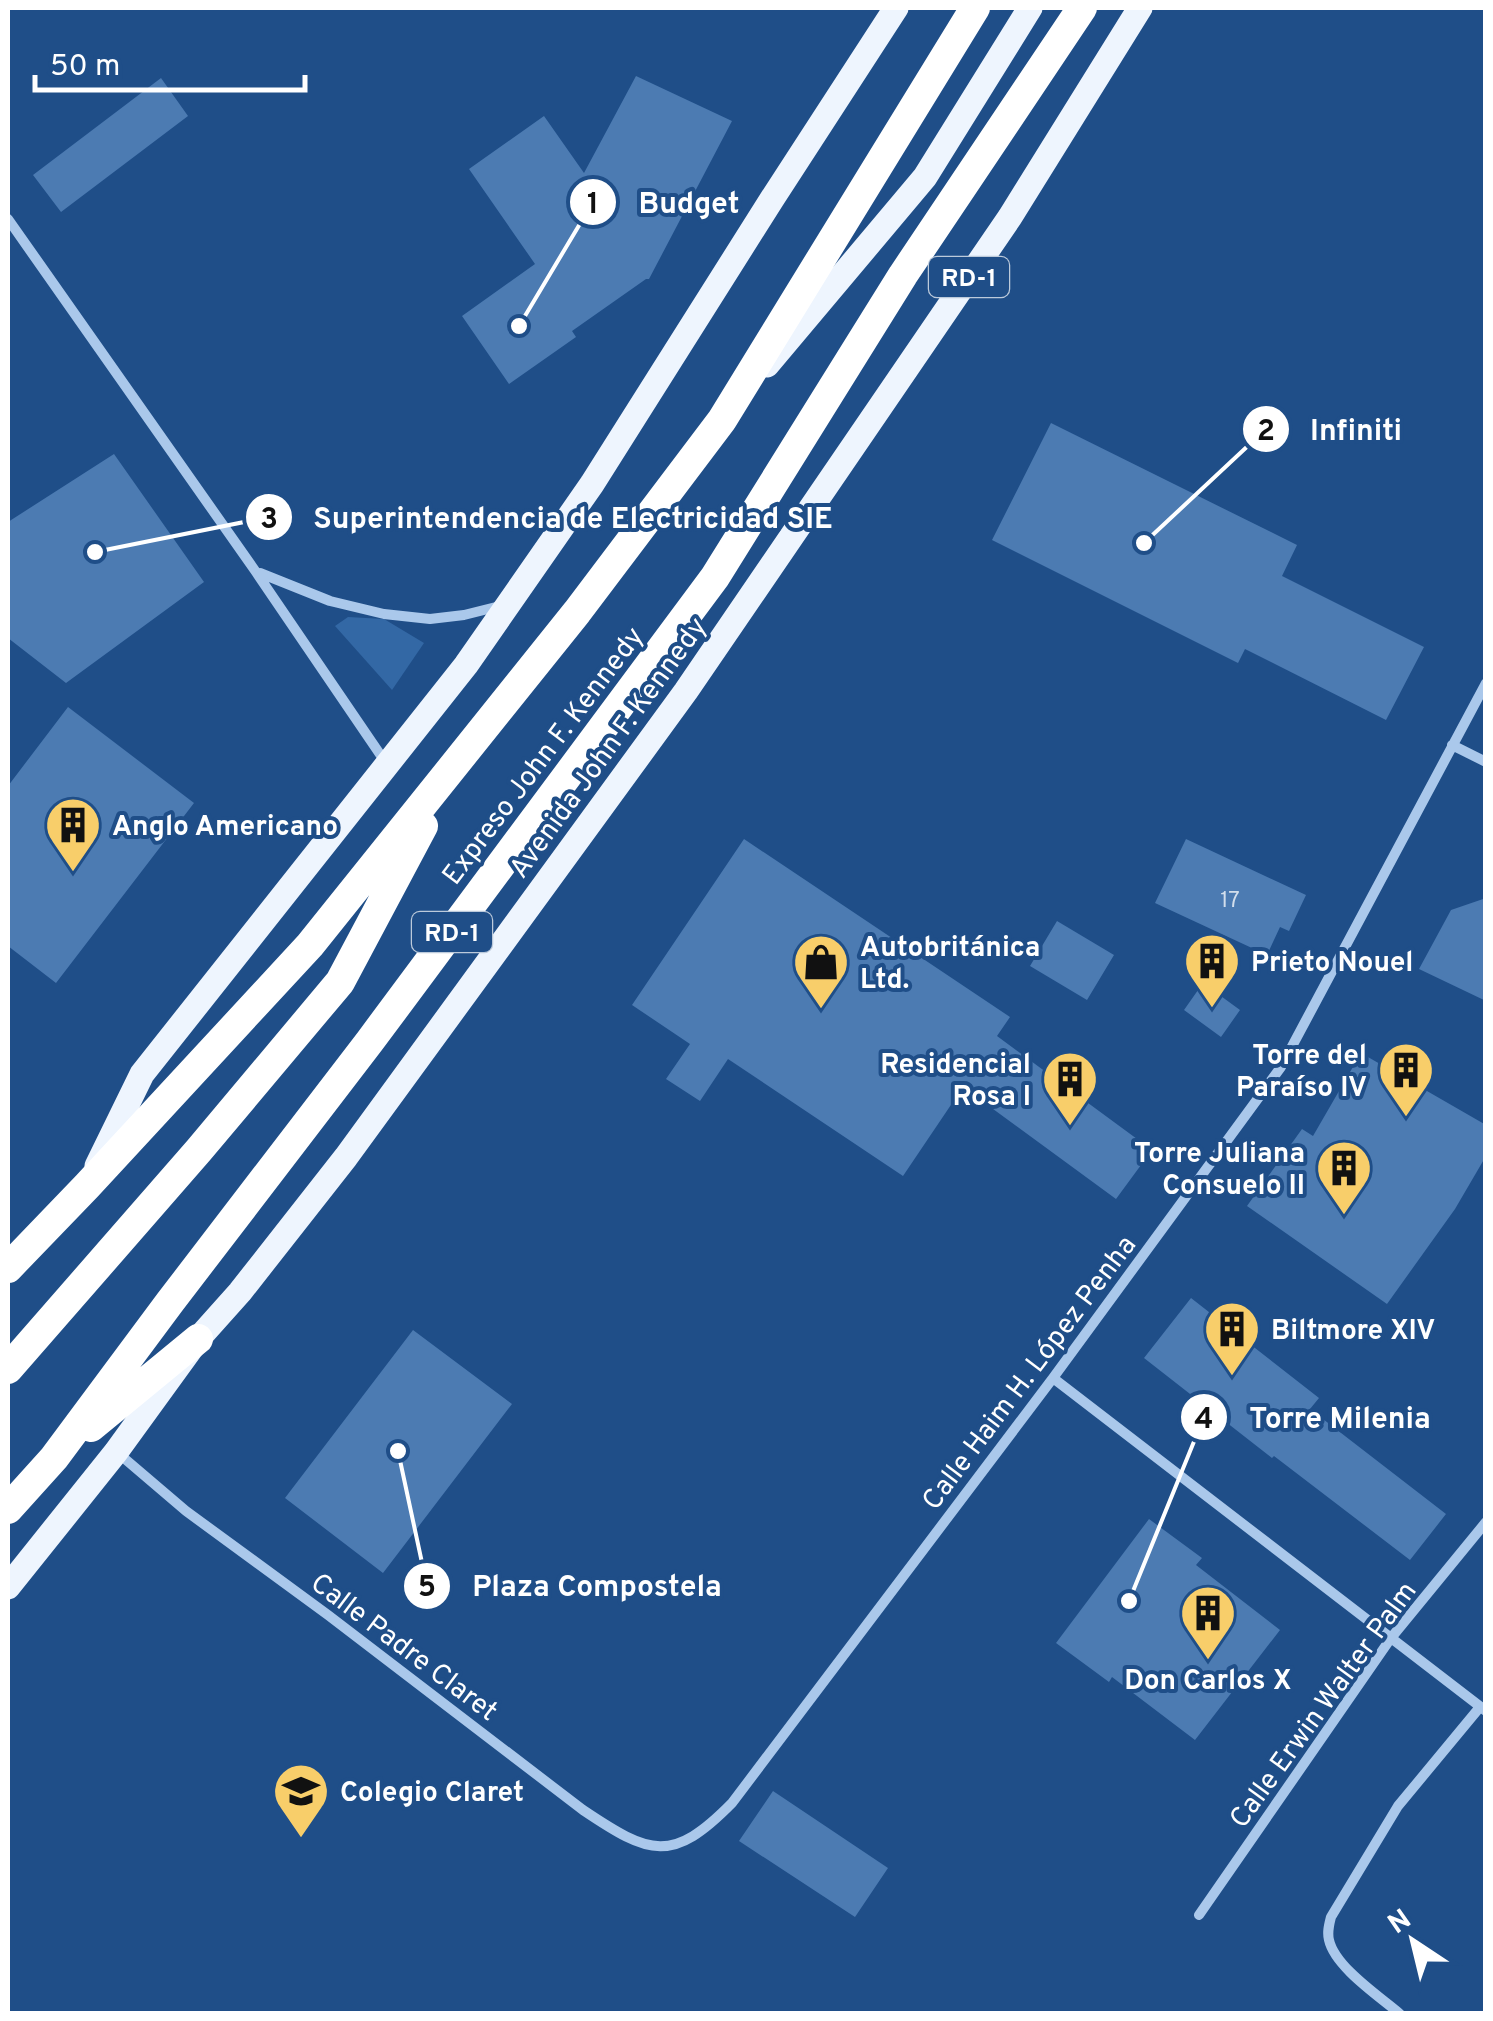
<svg xmlns="http://www.w3.org/2000/svg" width="1493" height="2021" viewBox="0 0 1493 2021" font-family="Overpass,sans-serif">
<style>
.green{fill:#3368a5}
.building{fill:#4c7bb2}
.lines{fill:none;stroke-linecap:round;stroke-linejoin:round}
.street{stroke:#aac8eb;stroke-width:10}
.primary{stroke:#eef5fe;stroke-width:25}
.highway{stroke:#fff;stroke-width:30}
.labels{text-anchor:middle;stroke-width:8;stroke-linejoin:round;paint-order:stroke}
.number-label{font-size:22px;fill:#d2deec}
.shield{fill:#1f4e88;stroke:#bccadb;stroke-width:2.5}
.shield-label{font-size:25px;font-weight:bold;fill:#fff}
.street-label{font-size:28px;fill:#fff;stroke:#1f4e88}
.poi-label{font-size:28px;font-weight:bold;fill:#fff;stroke:#1f4e88;text-anchor:start}
.leader{fill:none;stroke:#fff;stroke-width:4}
.callout-dot{fill:#fff;stroke:#1f4e88;stroke-width:4}
.mark-label{font-size:30px;text-anchor:middle;font-weight:bold;fill:#111}
.callout-label{font-size:30px;text-anchor:middle;font-weight:bold;fill:#fff;stroke:#1f4e88;stroke-width:8;stroke-linejoin:round;paint-order:stroke}
</style>
<rect width="100%" height="100%" fill="#1f4e88"/>
<path class="green" d="M 348,617 L 384,619 L 424,643 L 392,690 L 335,626 Z"/>
<path class="building" d="M 636,76 L 732,121 L 649,279 L 646,279 L 572,331 L 576,337 L 509,384 L 462,316 L 535,264 L 469,169 L 544,116 L 584,173 Z
M 161,78 L 188,116 L 61,212 L 33,175 Z
M 1051,423 L 1297,545 L 1282,576 L 1424,647 L 1386,720 L 1245,649 L 1238,663 L 992,540 Z
M 114,454 L 204,582 L 66,683 L 8,638 L 8,522 Z
M 68,707 L 194,803 L 56,983 L 8,946 L 8,786 Z
M 744,839 L 1010,1017 L 997,1036 L 1152,1150 L 1116,1199 L 963,1087 L 903,1176 L 728,1059 L 700,1101 L 666,1079 L 690,1044 L 632,1005 Z
M 1186,839 L 1306,895 L 1289,931 L 1280,927 L 1267,955 L 1155,903 Z
M 1486,898 L 1486,1001 L 1419,969 L 1451,910 Z
M 1057,921 L 1114,955 L 1087,1000 L 1030,966 Z
M 1203,983 L 1240,1010 L 1221,1037 L 1184,1010 Z
M 1361,1053 L 1486,1125 L 1486,1156 L 1455,1209 L 1387,1304 L 1247,1206 L 1302,1129 L 1313,1136 Z
M 1191,1298 L 1319,1398 L 1310,1409 L 1446,1514 L 1410,1560 L 1274,1456 L 1272,1458 L 1144,1358 Z
M 413,1330 L 512,1404 L 383,1573 L 285,1498 Z
M 1149,1519 L 1202,1558 L 1196,1565 L 1280,1630 L 1195,1740 L 1112,1677 L 1109,1682 L 1056,1643 Z
M 773,1791 L 888,1868 L 855,1917 L 739,1841 Z"/>
<g class="lines">
<path class="street" d="M 8,219 L 256,572 L 386,763
M 260,573 L 330,601 L 384,614 L 430,619 L 464,615 L 504,605
M 1452,745 L 1486,762
M 1053,1378 L 1486,1711
M 118,1453 L 186,1511 L 328,1615 L 583,1810 C 650,1855 672,1864 732,1803 L 1053,1378 L 1281,1067 L 1486,683
M 1199,1915 L 1391,1638 L 1486,1522
M 1400,2014 C 1379,1996 1335,1967 1329,1940 C 1327,1932 1329,1925 1331,1917 L 1398,1806 L 1480,1707"/>
<path class="primary" d="M 767,365 L 925,177 L 1030,8
M 97,1166 L 142,1074 L 466,665 L 592,484 L 772,199 L 896,8
M 8,1587 L 116,1452 L 198,1339 L 240,1292 L 346,1157 L 686,691 L 1010,217 L 1140,8"/>
<path class="highway" d="M 8,1268 L 87,1186 L 310,945 L 577,612 L 722,420 L 975,8
M 8,1369 L 199,1150 L 340,982 L 423,826
M 91,1427 L 198,1339
M 8,1509 L 54,1458 L 170,1302 L 370,1041 L 715,577 L 903,275 L 1082,8"/>
</g>
<defs>
<g id="building-pin" transform="scale(2.875)"><path d="M0 17L-7.5 6A9.5 9.5 0 1 1 7.5 6Z" fill="#f8ce6a" stroke="#1f4e88"/><path d="M-4-6H4V6H1V3H-1V6H-4ZM-2.5-4.3h1.7v1.8h-1.7ZM.8-4.3h1.7v1.8H.8ZM-2.5-1h1.7V.8h-1.7ZM.8-1h1.7V.8H.8Z" fill="#111"/></g>
<g id="shop-pin" transform="scale(2.875)"><path d="M0 17L-7.5 6A9.5 9.5 0 1 1 7.5 6Z" fill="#f8ce6a" stroke="#1f4e88"/><path d="M-5-2.5h2.3a2.7 3.5 0 0 1 5.4 0H5L5.5 6h-11ZM-1.5-2.5h3a1.5 2.3 0 0 0-3 0Z" fill="#111"/></g>
<g id="school-pin" transform="scale(2.875)"><path d="M0 17L-7.5 6A9.5 9.5 0 1 1 7.5 6Z" fill="#f8ce6a" stroke="#1f4e88"/><path d="M0-5L7-2L0 1L-7-2ZM-4 1L0 2.5L4 1V4Q0 6-4 4Z" fill="#111"/></g>
</defs>
<g fill-rule="evenodd">
<use href="#building-pin" x="73" y="825"/>
<use href="#building-pin" x="1212" y="961"/>
<use href="#shop-pin" x="821" y="962"/>
<use href="#building-pin" x="1406" y="1070"/>
<use href="#building-pin" x="1070" y="1079"/>
<use href="#building-pin" x="1344" y="1168"/>
<use href="#building-pin" x="1232" y="1329"/>
<use href="#building-pin" x="1208" y="1613"/>
<use href="#school-pin" x="301" y="1791"/>
</g>
<g class="labels">
<g class="number-label">
<text x="1230" y="907">17</text>
</g>
<g class="shield">
<rect x="929" y="257" width="80" height="40" rx="8"/>
<rect x="412" y="912" width="80" height="40" rx="8"/>
</g>
<g class="shield-label">
<text x="969" y="286">RD-1</text>
<text x="452" y="941">RD-1</text>
</g>
<g class="street-label">
<text transform="translate(607 747) rotate(-54)" y="10">Avenida John F. Kennedy</text>
<text transform="translate(542 755) rotate(-53)" y="10">Expreso John F. Kennedy</text>
<text transform="translate(1028 1372) rotate(-53)" y="10">Calle Haim H. López Penha</text>
<text transform="translate(405 1646) rotate(37)" y="10">Calle Padre Claret</text>
<text transform="translate(1322 1704) rotate(-54)" y="10">Calle Erwin Walter Palm</text>
</g>
<g class="poi-label">
<text x="112" y="835">Anglo Americano</text>
<text x="860" y="956">Autobritánica<tspan x="860" dy="32">Ltd.</tspan></text>
<text x="1251" y="971">Prieto Nouel</text>
<text x="1367" y="1064" text-anchor="end">Torre del<tspan x="1367" dy="32">Paraíso IV</tspan></text>
<text x="1031" y="1073" text-anchor="end">Residencial<tspan x="1031" dy="32">Rosa I</tspan></text>
<text x="1305" y="1162" text-anchor="end">Torre Juliana<tspan x="1305" dy="32">Consuelo II</tspan></text>
<text x="1271" y="1339">Biltmore XIV</text>
<text x="1208" y="1689" text-anchor="middle">Don Carlos X</text>
<text x="340" y="1801">Colegio Claret</text>
</g>
</g>
<path class="leader" d="M519 326L593 202M1144 543L1266 429M95 552L269 517M1129 1601L1204 1417M398 1451L427 1586"/>
<g class="callout-dot">
<circle cx="519" cy="326" r="10"/>
<circle cx="1144" cy="543" r="10"/>
<circle cx="95" cy="552" r="10"/>
<circle cx="1129" cy="1601" r="10"/>
<circle cx="398" cy="1451" r="10"/>
<circle cx="593" cy="202" r="25"/>
<circle cx="1266" cy="429" r="25"/>
<circle cx="269" cy="517" r="25"/>
<circle cx="1204" cy="1417" r="25"/>
<circle cx="427" cy="1586" r="25"/>
</g>
<g class="mark-label">
<text x="593" y="213">1</text>
<text x="1266" y="440">2</text>
<text x="269" y="528">3</text>
<text x="1204" y="1428">4</text>
<text x="427" y="1596">5</text>
</g>
<g class="callout-label">
<text x="689" y="213">Budget</text>
<text x="1356" y="440">Infiniti</text>
<text x="573" y="528">Superintendencia de Electricidad SIE</text>
<text x="1340" y="1428">Torre Milenia</text>
<text x="597" y="1596">Plaza Compostela</text>
</g>
<rect width="1493" height="2021" fill="none" stroke="#ffffff" stroke-width="20"/>
<g transform="translate(1413 1941) rotate(325)" stroke="#1f4e88" stroke-width="8" paint-order="stroke">
<path d="M0-8L18 38L0 25L-18 38Z" fill="#ffffff"/>
<text y="-15" font-size="28" font-weight="bold" text-anchor="middle" fill="#ffffff">N</text>
</g>
<path d="M35 75v15h270v-15" fill="none" stroke="#ffffff" stroke-width="5"/>
<text x="50" y="75" font-size="30" fill="#ffffff" stroke="#1f4e88" stroke-width="8" paint-order="stroke">50 m</text>
</svg>
